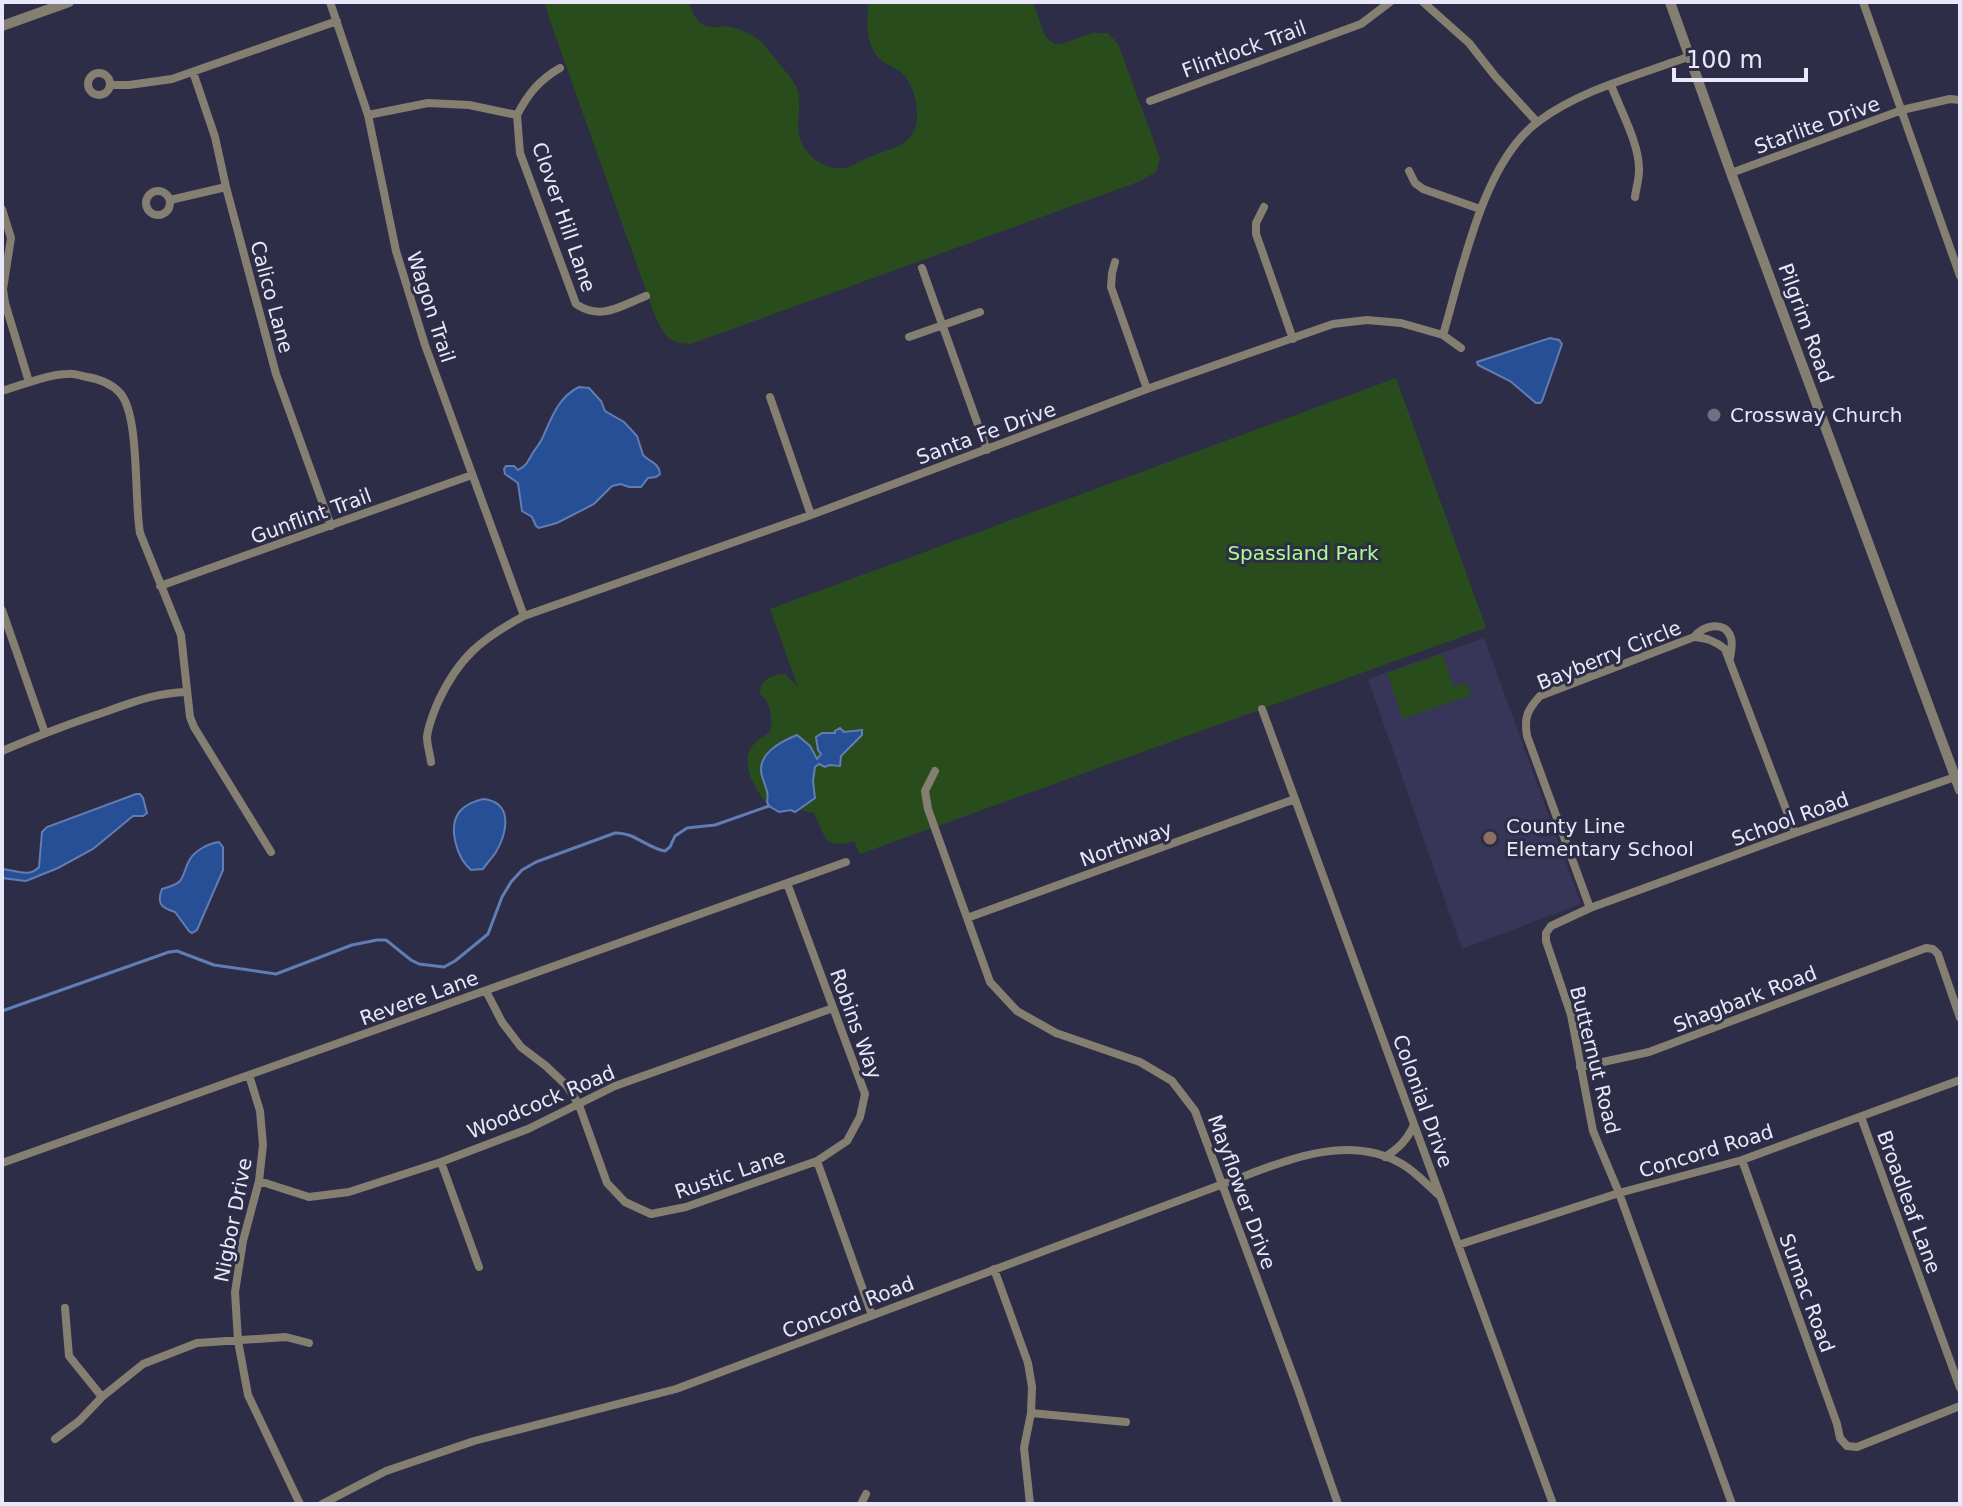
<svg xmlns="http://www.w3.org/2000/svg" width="1962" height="1506" viewBox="0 0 1962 1506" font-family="'DejaVu Sans',sans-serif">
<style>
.built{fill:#373658}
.green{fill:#294c1c}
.water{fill:#274f95;stroke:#617db3;stroke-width:2}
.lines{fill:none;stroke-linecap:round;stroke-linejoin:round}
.stream{stroke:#617db3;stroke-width:3}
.minor{stroke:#857f71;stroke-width:8}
.tertiary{stroke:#857f71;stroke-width:10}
.worship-dot{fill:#6b7280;stroke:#2e2d48;stroke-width:3}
.education-dot{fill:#8d6e63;stroke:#2e2d48;stroke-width:3}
.labels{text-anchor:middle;stroke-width:6;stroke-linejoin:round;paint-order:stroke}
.street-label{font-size:20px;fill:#e8e8fa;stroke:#2e2d48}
.poi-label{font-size:20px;fill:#e8e8fa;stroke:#2e2d48;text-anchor:start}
.park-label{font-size:20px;fill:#aefa93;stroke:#2e2d48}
</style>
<rect width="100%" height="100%" fill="#2e2d48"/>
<path class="built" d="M 1484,638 L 1581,904 L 1462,949 L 1368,679 Z"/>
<path class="green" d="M 545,2 L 689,2 C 692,13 699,27 712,27 C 716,28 720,26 724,26 C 737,27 753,34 762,43 C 769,51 792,78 796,86 C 802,100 798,114 798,128 C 799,150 820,170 842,168 C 852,168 861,160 870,157 C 886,150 908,147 915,129 C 921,112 914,83 901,72 C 893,66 882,63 876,55 C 866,39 866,20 869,2 L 1033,2 L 1045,36 L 1054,44 L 1062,44 L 1092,33 L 1108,33 L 1118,44 L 1160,158 L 1156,172 L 1138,182 L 691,344 C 668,343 665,336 655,316 L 548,15 Z
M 1396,378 L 1486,628 L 860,854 L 854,841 C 823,850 826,837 814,813 L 800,810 L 815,797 L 813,781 L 815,767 L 819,764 L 825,767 L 818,744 L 818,749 L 821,754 L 817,759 L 810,746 L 797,735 C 784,739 761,751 761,767 C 761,776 766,784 767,792 C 768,796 767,800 768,805 C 755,790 738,761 754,744 C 758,739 765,736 770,732 C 773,719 771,702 760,694 C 759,680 773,674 785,674 L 798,687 L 770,609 Z
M 1442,654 L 1454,687 L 1467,682 L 1471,695 L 1403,719 L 1387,673 Z"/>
<path class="water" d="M 1550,338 L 1559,340 L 1562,344 L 1542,401 L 1540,403 L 1536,403 L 1510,381 L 1478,365 L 1477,362 L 1480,361 Z
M 579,387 L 589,388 L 601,401 L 605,411 L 624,422 L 637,436 L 643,455 C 649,462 659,462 660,474 L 656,477 L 648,478 L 641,487 L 629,487 L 621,484 L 612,486 L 594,504 L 557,523 L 539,528 L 536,526 L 532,517 L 522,511 L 518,483 L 505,474 L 504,469 L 506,466 L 514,466 L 518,470 C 526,466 527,463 531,456 C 534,450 539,445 542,439 C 551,419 558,397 579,387 Z
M 840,728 L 844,732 L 862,730 L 862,735 L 841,756 L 840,766 L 829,765 L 825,767 L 819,764 L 815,767 L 813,781 L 815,798 L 795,812 L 791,810 L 779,812 L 769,806 L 767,802 C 769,792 765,786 762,776 C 756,754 780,742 797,735 L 810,746 L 817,759 L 821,754 L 818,750 L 816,737 L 822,733 L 835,733 L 835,731 Z
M 136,794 L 140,794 L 143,798 L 147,813 L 143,816 L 133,816 L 93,849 L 58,868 L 26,881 L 2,878 L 2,869 C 15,870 30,878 39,867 L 42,832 L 47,827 Z
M 483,799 C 514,802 507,833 496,852 C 492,858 487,863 483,869 L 471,870 C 457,858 447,827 460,811 C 466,804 475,801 483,799 Z
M 219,842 L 223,847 L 223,870 L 197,930 L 192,933 L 189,931 L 175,912 C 162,908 156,904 162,889 C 168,887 175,886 180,881 C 184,876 185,869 188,863 C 193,851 207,844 219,842 Z"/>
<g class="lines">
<path class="stream" d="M 2,1011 L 169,952 L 177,951 L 214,965 L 276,974 L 352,945 L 377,940 L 386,940 L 411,960 L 419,964 L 444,967 L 455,961 L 488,934 L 502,897 L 511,882 L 522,870 L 536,862 L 615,833 C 634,832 647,848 665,851 L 670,847 L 675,836 L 687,828 L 715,825 L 769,806"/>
<path class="minor" d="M 330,2 L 368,115 L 396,251 L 425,345 L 524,616
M 1423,2 L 1469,43 L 1495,76 L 1537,122
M 1863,2 L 1960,276
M 193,72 L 215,137 L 226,187 L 276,374 L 331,526
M88 84a11 11 0 1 1 22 0a11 11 0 1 1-22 0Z
M 110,85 L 129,85 L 172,79 L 337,21
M 1611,85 C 1620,109 1640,145 1639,171 C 1639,180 1636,188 1635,197
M 1150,101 L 1361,24 L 1390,2
M 368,115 L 428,103 L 469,105 L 517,115 C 528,94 539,80 560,68
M 517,115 L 520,153 L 576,304 C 601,321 620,306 646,296
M 1409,171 L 1415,183 L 1423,189 L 1480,209
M 1731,173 L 1902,110 L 1950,99 L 1960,100
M146 203a12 12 0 1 1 24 0a12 12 0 1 1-24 0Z
M 170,200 L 226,187
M 1264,207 L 1256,223 L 1256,234 L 1293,339
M 2,209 L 11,238 L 3,289 L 5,303 L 29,382
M 1115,262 L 1112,273 L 1111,287 L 1147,389
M 922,268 L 987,450
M 1443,335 C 1462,271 1483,161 1539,121 C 1582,89 1640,75 1690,56
M 909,337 L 980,312
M 2,391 C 21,385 49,374 68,374 C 74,373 81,376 87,377 C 99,379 111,383 120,393 C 140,415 134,500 140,533 L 181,635 L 190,717 L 194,727 L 271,852
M 770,397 L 811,515
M 160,586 L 472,475
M 2,610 L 45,733
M 1694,637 C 1703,626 1725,619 1731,638 C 1733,644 1731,652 1730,658
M 1262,709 L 1553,1504
M 2,751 C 35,737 68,724 102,713 C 133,702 154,693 187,692
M 431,762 C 430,754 427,745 427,737 C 428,726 434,712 438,702 C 459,657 481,639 524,616 L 811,515 L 1147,389 L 1333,324 L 1367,320 L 1401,323 L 1443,335 L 1461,348
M 935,771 L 925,791 L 928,809 L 990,982 L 1017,1011 L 1056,1033 L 1140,1062 L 1172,1081 L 1195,1111 L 1298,1389 L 1338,1504
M 1590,908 L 1527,736 C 1524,718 1527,710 1540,696 L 1694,637 C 1707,638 1715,641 1725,649 L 1795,833
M 967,918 L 1295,799
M 486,991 L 502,1022 L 521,1047 L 546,1066 L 567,1086 L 579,1105 L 607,1183 L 625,1202 L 651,1214 L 686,1207 L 817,1161 L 847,1141 L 860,1117 L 865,1094 L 787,883
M 1580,1067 L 1649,1052 L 1926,948 L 1933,949 L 1938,954 L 1960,1018
M 249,1075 L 260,1111 L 263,1145 L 259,1181 L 243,1241 L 235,1292 L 238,1341 L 248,1395 L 300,1504
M 1861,1117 L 1960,1388
M 1385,1157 C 1399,1148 1407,1140 1414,1125
M 1742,1160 L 1837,1424 L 1840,1438 L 1847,1446 L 1857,1447 L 1960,1406
M 817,1161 L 872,1315
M 441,1162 L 479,1267
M 2,1163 L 846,862
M 259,1181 L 309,1197 L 349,1192 L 441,1162 L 528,1129 L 615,1086 L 833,1008
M 1458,1245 L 1619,1193 L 1742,1160 L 1960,1080
M 994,1269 L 1028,1363 L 1032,1387 L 1031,1413 L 1024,1448 L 1030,1504
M 65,1308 L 69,1356 L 102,1397
M 1031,1413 L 1126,1422
M 55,1439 L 79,1421 L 102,1397 L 143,1364 L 197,1343 L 286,1337 L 309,1343
M 322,1504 L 386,1471 L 474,1441 L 676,1389 L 1223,1184 C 1279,1164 1344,1131 1402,1164 C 1416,1172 1428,1186 1440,1196
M 861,1504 L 866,1494
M 1732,1504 L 1619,1193 L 1593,1131 L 1571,1015 L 1546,941 L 1546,933 L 1551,926 L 1590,908 L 1795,833 L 1955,777"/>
<path class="tertiary" d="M 1670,2 L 1731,173 L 1960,790
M 2,26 L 69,2"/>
</g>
<circle class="worship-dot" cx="1714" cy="415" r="8"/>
<circle class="education-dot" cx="1490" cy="838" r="8"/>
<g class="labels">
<g class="street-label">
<text transform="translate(1244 49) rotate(-20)" y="7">Flintlock Trail</text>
<text transform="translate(1817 125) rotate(-20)" y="7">Starlite Drive</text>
<text transform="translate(564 217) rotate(71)" y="7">Clover Hill Lane</text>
<text transform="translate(272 297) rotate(75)" y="7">Calico Lane</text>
<text transform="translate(431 307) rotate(72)" y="7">Wagon Trail</text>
<text transform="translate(1806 323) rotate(70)" y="7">Pilgrim Road</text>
<text transform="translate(986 433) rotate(-20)" y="7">Santa Fe Drive</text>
<text transform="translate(311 516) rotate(-20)" y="7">Gunflint Trail</text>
<text transform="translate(1609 655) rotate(-22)" y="7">Bayberry Circle</text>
<text transform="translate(1790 819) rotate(-20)" y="7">School Road</text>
<text transform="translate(1126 844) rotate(-20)" y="7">Northway</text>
<text transform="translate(419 998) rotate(-20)" y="7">Revere Lane</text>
<text transform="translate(1745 999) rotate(-21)" y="7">Shagbark Road</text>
<text transform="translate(856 1024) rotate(70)" y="7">Robins Way</text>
<text transform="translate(1595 1060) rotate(76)" y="7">Butternut Road</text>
<text transform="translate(1423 1101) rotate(70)" y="7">Colonial Drive</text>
<text transform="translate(541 1102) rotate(-23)" y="7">Woodcock Road</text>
<text transform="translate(1706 1151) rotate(-17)" y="7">Concord Road</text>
<text transform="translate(730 1174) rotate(-19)" y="7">Rustic Lane</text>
<text transform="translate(1242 1192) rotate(70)" y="7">Mayflower Drive</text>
<text transform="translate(1909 1202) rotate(70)" y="7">Broadleaf Lane</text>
<text transform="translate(233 1220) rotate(-79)" y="7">Nigbor Drive</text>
<text transform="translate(1807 1293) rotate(70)" y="7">Sumac Road</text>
<text transform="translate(848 1307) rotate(-21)" y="7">Concord Road</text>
</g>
<g class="poi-label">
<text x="1730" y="422">Crossway Church</text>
<text x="1506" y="833">County Line<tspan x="1506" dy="23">Elementary School</tspan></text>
</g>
<g class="park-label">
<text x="1303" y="560">Spassland Park</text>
</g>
</g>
<rect width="1962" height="1506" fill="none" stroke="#e8e8fa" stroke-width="8"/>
<path d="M1674 68v12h132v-12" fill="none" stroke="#e8e8fa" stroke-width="4"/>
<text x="1686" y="68" font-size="24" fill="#e8e8fa" stroke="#2e2d48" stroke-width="6" paint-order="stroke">100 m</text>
</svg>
